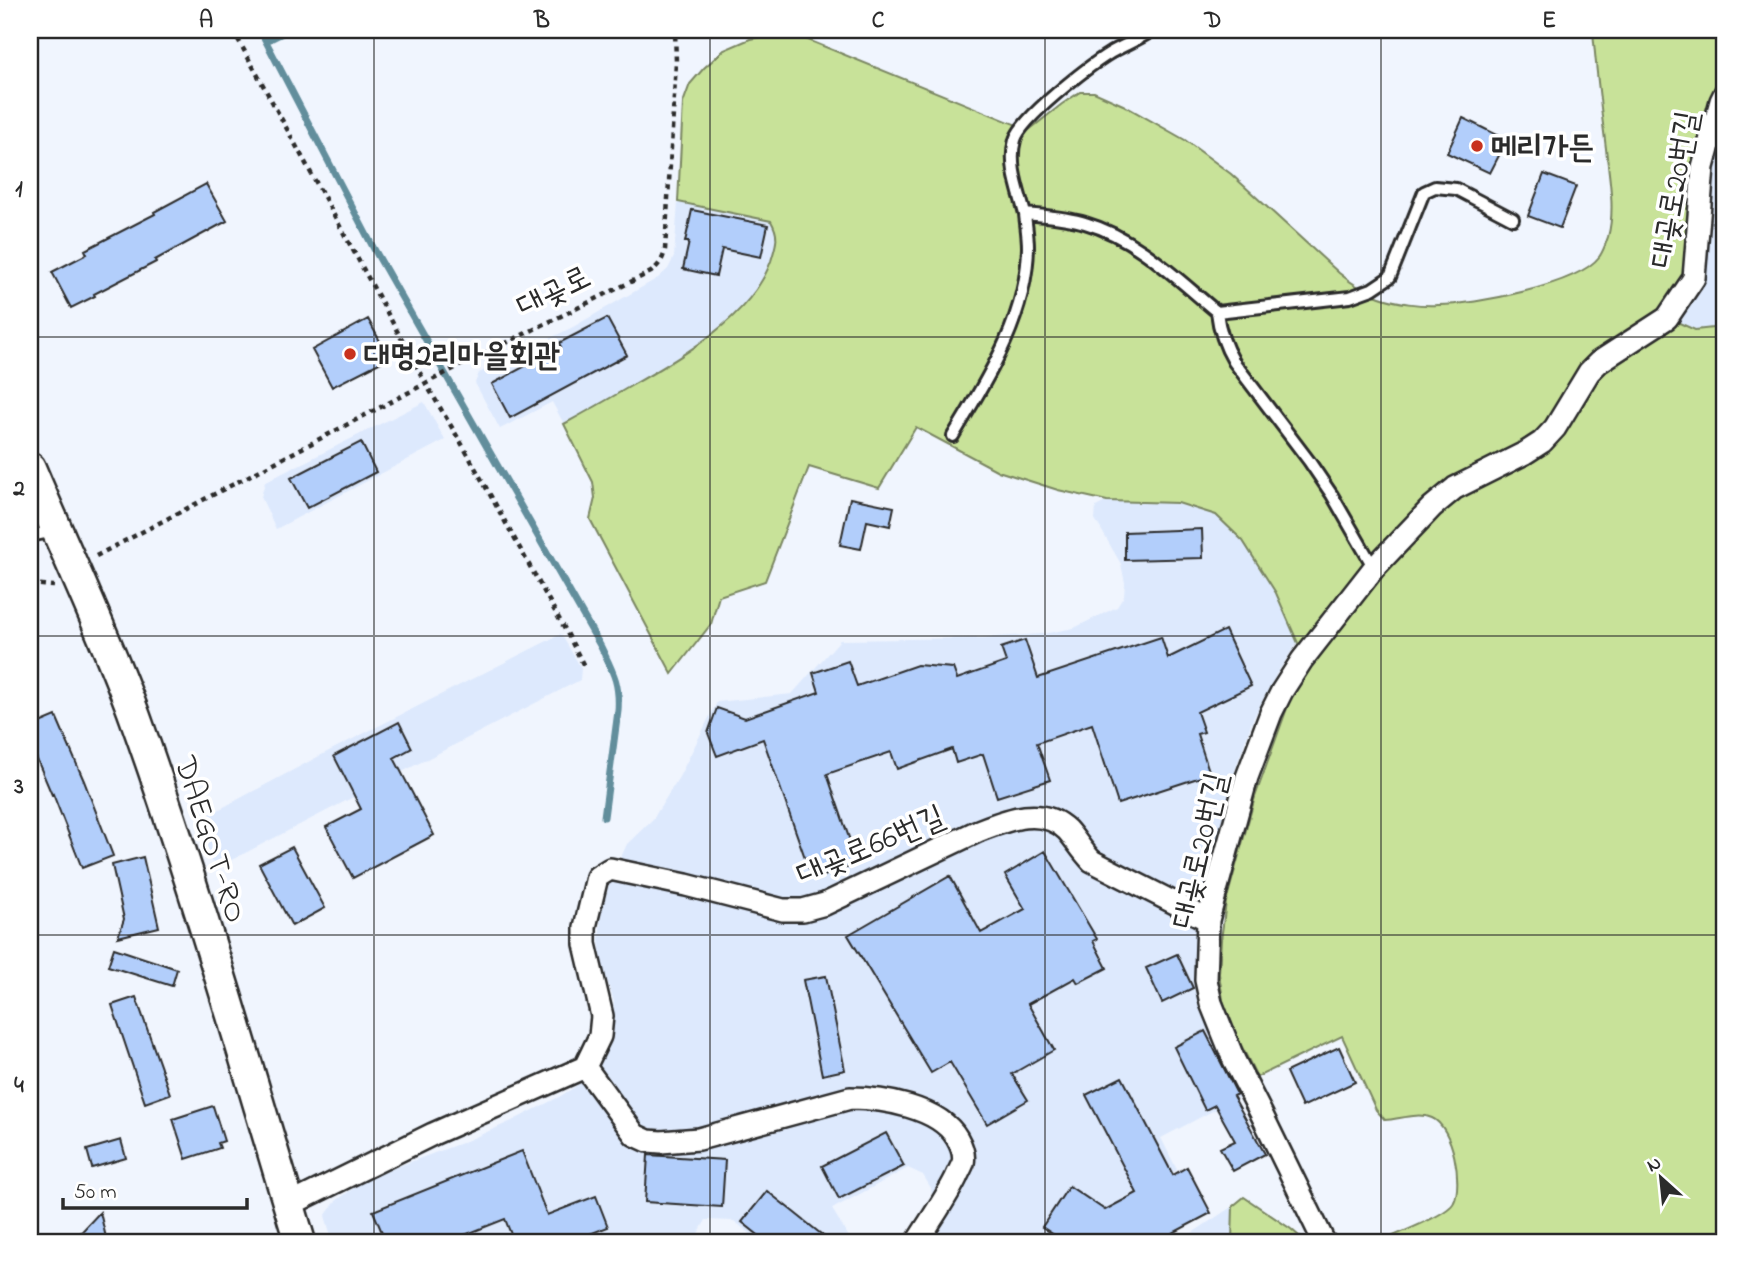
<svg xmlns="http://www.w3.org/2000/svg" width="1755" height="1272" viewBox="0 0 1755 1272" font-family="'Indie Flower','Poor Story',sans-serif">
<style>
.built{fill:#dde9fd}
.green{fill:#c8e299;stroke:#7a8662;stroke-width:2}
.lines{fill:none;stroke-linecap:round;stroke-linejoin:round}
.stream{stroke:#628e9c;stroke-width:7}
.building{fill:#b2cefb;stroke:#2b2b2b;stroke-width:2}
.lane-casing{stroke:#2b2b2b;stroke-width:16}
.street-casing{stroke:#2b2b2b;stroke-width:26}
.secondary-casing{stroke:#2b2b2b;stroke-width:35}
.path{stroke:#2b2b2b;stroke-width:4.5;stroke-dasharray:5 5;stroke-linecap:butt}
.lane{stroke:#fff;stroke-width:10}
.street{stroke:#fff;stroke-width:21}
.secondary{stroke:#fff;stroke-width:30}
.grid{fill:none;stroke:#2b2b2b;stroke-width:2;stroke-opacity:0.55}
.poi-dot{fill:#c8321e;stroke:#fff;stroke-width:2.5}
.labels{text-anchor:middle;stroke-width:7;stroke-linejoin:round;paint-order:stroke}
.poi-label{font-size:32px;font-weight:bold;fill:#2b2b2b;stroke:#fff;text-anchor:start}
.street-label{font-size:32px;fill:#2b2b2b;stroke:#fff}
.neatline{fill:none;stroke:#2b2b2b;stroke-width:2.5}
.grid-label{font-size:23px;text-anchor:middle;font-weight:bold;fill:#2b2b2b}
</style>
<rect width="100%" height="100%" fill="#f0f5fe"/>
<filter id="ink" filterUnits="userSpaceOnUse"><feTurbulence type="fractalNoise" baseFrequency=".0143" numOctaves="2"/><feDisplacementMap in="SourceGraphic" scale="14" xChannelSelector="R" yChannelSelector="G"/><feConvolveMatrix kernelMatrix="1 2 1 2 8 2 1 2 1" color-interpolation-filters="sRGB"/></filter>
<g filter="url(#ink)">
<path class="built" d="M 1725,93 L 1725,330 L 1721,327 L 1695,330 L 1667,318 Z
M 678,202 L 771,221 L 778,233 L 775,248 L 766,273 L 746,303 L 717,330 L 692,350 L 582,414 L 564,424 L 552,402 L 500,429 L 475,383 L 479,373 L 573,327 L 658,278 L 668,269 L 674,257 Z
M 424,402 L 445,440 L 276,529 L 261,497 L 265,482 Z
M 1107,501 L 1178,503 L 1216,515 L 1243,541 L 1276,594 L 1298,642 L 1277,673 L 1253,719 L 1233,776 L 1201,905 L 1196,947 L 1196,974 L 1243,1095 L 1161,1138 L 1177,1170 L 1122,1199 L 1133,1222 L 1148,1233 L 1174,1240 L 1192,1233 L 1233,1206 L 1232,1242 L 908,1242 L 933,1204 L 931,1188 L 923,1175 L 908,1168 L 832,1209 L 852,1242 L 761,1242 L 734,1221 L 706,1220 L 693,1242 L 333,1242 L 325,1216 L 336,1201 L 359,1184 L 394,1168 L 464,1142 L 512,1121 L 559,1097 L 586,1080 L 599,1065 L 610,1037 L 614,1002 L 602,964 L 599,940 L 601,914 L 609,884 L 627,844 L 653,819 L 679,777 L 717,702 L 792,694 L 840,640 L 980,638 L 1043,634 L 1074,628 L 1117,607 L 1124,596 L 1125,583 L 1121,564 L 1095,519 L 1096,507 Z
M 561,634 L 581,668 L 580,680 L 220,866 L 211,861 L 201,828 L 205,817 L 325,753 Z"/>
<path class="green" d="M 1593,30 L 1725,30 L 1725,93 L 1694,278 L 1668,318 L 1695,330 L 1722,327 L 1725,330 L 1725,1242 L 1379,1242 C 1394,1235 1449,1215 1454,1202 C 1463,1183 1453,1127 1432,1118 C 1418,1112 1400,1119 1385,1120 L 1376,1110 L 1342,1036 L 1257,1077 L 1234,1031 L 1223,1000 L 1219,974 L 1221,940 L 1226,902 L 1255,797 L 1290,700 L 1308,666 L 1276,593 L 1243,541 L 1216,515 L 1178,503 L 1107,501 L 1058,490 L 998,471 L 916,427 L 879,488 L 809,467 L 765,581 L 719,596 L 711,624 L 672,674 L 590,519 L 595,498 L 593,482 L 564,424 C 586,412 607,400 629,387 C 679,359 751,318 771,261 C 776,244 780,237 771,221 L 678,202 L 683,103 L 690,84 L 704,68 L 724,50 L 750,39 L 770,35 L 796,35 L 1029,130 L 1062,104 L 1080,92 L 1094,92 L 1123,105 L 1185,140 L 1231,174 L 1339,273 C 1351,283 1364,292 1380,297 C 1397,303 1420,306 1438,305 C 1473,305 1578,285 1599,257 C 1603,252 1606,243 1608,237 C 1615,212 1610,182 1607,157 C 1602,115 1596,72 1593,30 Z
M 1244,1197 L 1291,1229 L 1306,1242 L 1232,1242 L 1233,1206 Z"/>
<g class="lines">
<path class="stream" d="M 260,30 L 374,249 L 601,647 C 613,672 620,683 618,711 L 604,817
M 266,41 L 288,30"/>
</g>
<path class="building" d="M 1463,118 L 1507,140 L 1490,173 L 1447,153 Z
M 1544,174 L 1576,186 L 1560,228 L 1528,216 Z
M 206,184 L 227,221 L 155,260 L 156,262 L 94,294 L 95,296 L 71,308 L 52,272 L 87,254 L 85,250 L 155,214 L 154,212 Z
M 692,210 L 768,225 L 761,257 L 722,249 L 716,276 L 683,269 L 689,242 L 685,242 Z
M 607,318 L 627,355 L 510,418 L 492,384 L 561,347 L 559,343 Z
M 368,319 L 389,358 L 332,387 L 312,350 Z
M 361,442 L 376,472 L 307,508 L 291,478 Z
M 850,498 L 894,507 L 890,526 L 867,521 L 861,549 L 840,545 Z
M 1202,529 L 1203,558 L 1125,560 L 1125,532 Z
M 1225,630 L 1251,686 L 1197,712 L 1204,732 L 1197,734 L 1210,774 L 1118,804 L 1092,724 L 1037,743 L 1050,780 L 997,797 L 983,754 L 956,763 L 952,749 L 897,769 L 891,752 L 827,774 L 858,864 L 815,879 L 809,869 L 763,739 L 717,756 L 708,733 L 717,708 L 745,718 L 819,692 L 813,673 L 848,661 L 857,686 L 917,665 L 953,668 L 957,679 L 1006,662 L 1001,648 L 1025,640 L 1038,678 L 1161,637 L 1168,658 Z
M 56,716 L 84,781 L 113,856 L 82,868 L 53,794 L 52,795 L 30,743 L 30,727 Z
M 399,722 L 412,748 L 394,758 L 434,835 L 353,878 L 326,827 L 361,809 L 334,756 Z
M 292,847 L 325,908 L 292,926 L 259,864 Z
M 1045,851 L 1097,939 L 1093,941 L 1107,968 L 1078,983 L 1075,978 L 1028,1004 L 1054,1050 L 1012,1074 L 1028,1100 L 987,1124 L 950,1062 L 931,1073 L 848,935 L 950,876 L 981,933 L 1025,909 L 1005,875 Z
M 143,857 L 159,927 L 118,937 L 124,919 L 112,865 Z
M 114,948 L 177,969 L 172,986 L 108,966 Z
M 1177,954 L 1193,988 L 1162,1003 L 1146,968 Z
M 826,976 L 845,1070 L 822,1075 L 803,980 Z
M 136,997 L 170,1094 L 145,1103 L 112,1005 Z
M 1205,1031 L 1237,1094 L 1233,1096 L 1265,1154 L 1233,1171 L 1220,1148 L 1235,1141 L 1215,1105 L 1205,1110 L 1174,1047 Z
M 1339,1047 L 1355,1082 L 1302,1107 L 1286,1072 Z
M 1122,1077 L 1173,1175 L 1187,1167 L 1211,1213 L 1156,1242 L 1065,1242 L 1042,1227 L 1069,1186 L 1105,1210 L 1137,1193 L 1086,1095 Z
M 213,1106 L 224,1141 L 218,1143 L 220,1148 L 186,1159 L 173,1119 Z
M 886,1133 L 904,1166 L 839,1199 L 822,1166 Z
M 121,1140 L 126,1158 L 92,1168 L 87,1150 Z
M 522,1151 L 547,1215 L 596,1196 L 608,1227 L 569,1242 L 514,1242 L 505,1219 L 447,1242 L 386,1242 L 373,1211 Z
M 648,1155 L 725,1160 L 722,1207 L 645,1202 Z
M 767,1191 L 791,1210 L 831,1242 L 767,1242 L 742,1222 Z
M 100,1212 L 107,1242 L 72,1242 Z"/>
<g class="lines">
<g class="lane-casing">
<path id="lane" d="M 1153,30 C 1140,39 1124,45 1110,53 C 1089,66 1021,118 1015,140 C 1008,164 1019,191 1025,214 C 1045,216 1066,217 1085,223 C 1137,238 1176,278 1217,312 C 1219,330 1224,345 1234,362 L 1309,461 L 1332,495 L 1374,568
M 1217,312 L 1350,297 L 1372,289 L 1390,277 L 1424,192 L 1435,187 L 1456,189 L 1513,219
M 953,436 C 988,378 1027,317 1028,247 C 1028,236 1026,225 1025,214
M 30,536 L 54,531"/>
</g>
<g class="street-casing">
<path id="street" d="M 585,1067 L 635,1135 L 648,1141 L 661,1142 L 699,1139 L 850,1098 C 882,1098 939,1107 957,1138 C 961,1145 965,1155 963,1163 C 961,1168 958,1173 956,1178 C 945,1200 930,1221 917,1242
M 289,1205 L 433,1134 L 585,1067 L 600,1036 L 602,1016 L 585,944 L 585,927 L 597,877 L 610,869 L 686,885 L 783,910 L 803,910 L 825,904 L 978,831 C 1006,820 1042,805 1067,830 C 1076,840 1082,851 1092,861 L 1208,920
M 1324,1242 L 1261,1113 L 1234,1060 L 1211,1003 L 1206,980 L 1208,920 L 1247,777 L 1271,713 L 1282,691 L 1302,660 L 1374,568 L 1432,507 L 1455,488 L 1525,453 L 1542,442 L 1555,428 L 1589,372 L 1599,362 L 1667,318 L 1694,278 L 1703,167 L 1721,101 L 1725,93"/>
</g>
<g class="secondary-casing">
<path id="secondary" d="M 30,468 C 65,551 104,632 135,717 C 197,890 247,1067 300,1242"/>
</g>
<path class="path" d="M 233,30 L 426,384 L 463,446 L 567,633 L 584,666
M 96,556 L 461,365 L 651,272 C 659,265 663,260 665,250 L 676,62 L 675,30
M 30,584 L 54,586"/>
<use href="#lane" class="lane"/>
<use href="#street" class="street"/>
<use href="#secondary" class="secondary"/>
</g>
</g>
<path class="grid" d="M 374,30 L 374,1242M 710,30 L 710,1242M 1045,30 L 1045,1242M 1381,30 L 1381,1242M 30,337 L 1725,337M 30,636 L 1725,636M 30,935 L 1725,935"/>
<g class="poi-dot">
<circle cx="1477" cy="146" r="7"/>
<circle cx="350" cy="354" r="7"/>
</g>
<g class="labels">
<g class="poi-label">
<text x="1491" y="157">메리가든</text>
<text x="364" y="365">대명2리마을회관</text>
</g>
<g class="street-label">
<text transform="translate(1673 189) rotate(-80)" y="11">대곶로20번길</text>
<text transform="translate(553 290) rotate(-26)" y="11">대곶로</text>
<text transform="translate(212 839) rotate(72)" y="11">DAEGOT-RO</text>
<text transform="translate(870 844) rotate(-23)" y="11">대곶로66번길</text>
<text transform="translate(1198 850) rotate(-77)" y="11">대곶로20번길</text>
</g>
</g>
<rect width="1755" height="1272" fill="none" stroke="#fff" stroke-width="77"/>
<g transform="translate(1661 1178) rotate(333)" stroke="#ffffff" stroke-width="5" paint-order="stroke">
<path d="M0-5L12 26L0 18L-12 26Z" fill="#2b2b2b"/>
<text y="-10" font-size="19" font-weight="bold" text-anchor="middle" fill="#2b2b2b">N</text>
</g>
<path d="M63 1198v10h184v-10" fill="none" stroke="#2b2b2b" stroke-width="3.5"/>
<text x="74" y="1198" font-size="21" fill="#2b2b2b" stroke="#ffffff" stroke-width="5" paint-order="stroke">50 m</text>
<rect x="38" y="38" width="1678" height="1196" class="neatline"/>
<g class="grid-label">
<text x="206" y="27">A</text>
<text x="542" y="27">B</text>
<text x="878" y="27">C</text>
<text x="1213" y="27">D</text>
<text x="1549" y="27">E</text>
<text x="19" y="196">1</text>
<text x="19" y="495">2</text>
<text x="19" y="793">3</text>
<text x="19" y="1092">4</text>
</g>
</svg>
